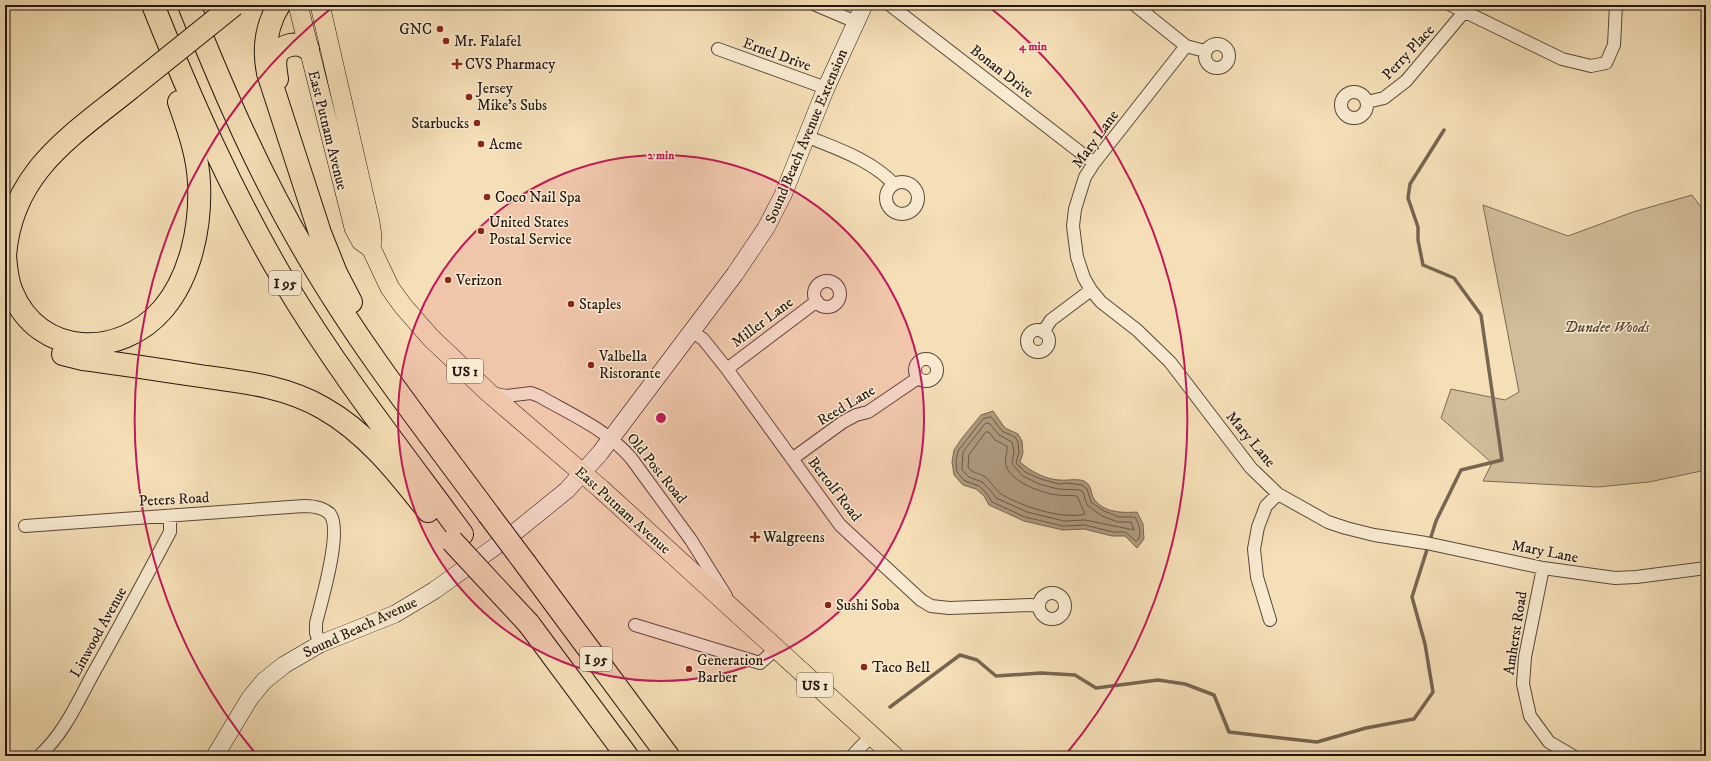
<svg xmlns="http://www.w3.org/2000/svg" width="1711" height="761" viewBox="0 0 1711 761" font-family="'IM FELL DW Pica',serif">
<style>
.green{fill:#d1bd9a;stroke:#7a6955}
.water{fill:#ae9a7e;stroke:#766552}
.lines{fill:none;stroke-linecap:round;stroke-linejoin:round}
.shore{stroke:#685847;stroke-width:1}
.stream{stroke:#766552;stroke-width:3.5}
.street-casing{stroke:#58483a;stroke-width:14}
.secondary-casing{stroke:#231510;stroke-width:18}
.primary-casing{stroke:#231510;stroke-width:20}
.highway-casing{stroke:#231510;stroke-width:24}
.street{stroke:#f8ead0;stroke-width:12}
.secondary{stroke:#f8ead0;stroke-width:17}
.primary{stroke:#f5dfb6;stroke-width:19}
.highway{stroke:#f5dfb6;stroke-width:22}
.highway-bridge-casing{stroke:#231510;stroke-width:24;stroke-linecap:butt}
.highway-bridge{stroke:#f5dfb6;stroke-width:22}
.ring{fill:none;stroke:#c2185b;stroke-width:2}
.poi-dot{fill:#8f2418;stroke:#f8ead0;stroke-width:1.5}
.labels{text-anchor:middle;stroke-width:3;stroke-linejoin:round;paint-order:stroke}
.shield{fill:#f8ead0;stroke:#63554a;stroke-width:1}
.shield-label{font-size:14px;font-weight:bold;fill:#231510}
.poi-label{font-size:15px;fill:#231510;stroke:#f8ead0;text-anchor:start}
.street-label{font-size:15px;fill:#231510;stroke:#f8ead0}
.park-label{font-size:15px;font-style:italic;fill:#574739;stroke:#f8ead0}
.centre{fill:#c2185b;stroke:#f8ead0;stroke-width:2}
.ring-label{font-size:12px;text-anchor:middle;font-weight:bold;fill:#c2185b;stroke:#f8ead0;stroke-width:3;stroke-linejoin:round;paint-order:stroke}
</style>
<rect width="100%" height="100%" fill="#f5dfb6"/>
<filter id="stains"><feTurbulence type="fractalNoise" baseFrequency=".005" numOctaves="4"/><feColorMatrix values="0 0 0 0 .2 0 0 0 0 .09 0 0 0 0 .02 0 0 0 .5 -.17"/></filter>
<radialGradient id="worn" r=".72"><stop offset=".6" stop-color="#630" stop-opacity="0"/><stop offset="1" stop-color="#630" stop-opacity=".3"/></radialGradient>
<path class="green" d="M 1692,195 L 1706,214 L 1706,470 L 1649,482 L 1598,487 L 1483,481 L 1492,463 L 1441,418 L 1451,389 L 1505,400 L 1519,392 L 1483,205 L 1568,236 L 1633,212 Z"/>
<path class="water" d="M 993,411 L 1005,428 L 1018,434 L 1022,441 L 1023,453 L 1020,462 C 1030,471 1045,479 1059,480 C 1067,481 1076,478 1084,481 C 1093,486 1090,493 1094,499 C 1104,513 1123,513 1137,512 L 1143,524 L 1144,539 L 1137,548 L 1125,536 L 1112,536 L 1084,529 L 1063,530 L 1024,521 L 989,505 L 984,496 L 976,489 L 963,485 L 954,475 L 952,462 L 954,450 L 962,438 L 981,415 Z"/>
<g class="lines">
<path class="shore" d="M 991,417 L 1002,431 L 1015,437 L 1018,442 L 1019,452 L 1016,463 L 1025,472 L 1041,479 L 1059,484 L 1068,483 L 1082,485 L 1087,489 L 1091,502 L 1104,511 L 1119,517 L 1135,517 C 1139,524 1142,533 1138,540 L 1136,541 L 1125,532 L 1113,532 L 1085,525 L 1063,526 L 1025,517 L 992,502 L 987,494 L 979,486 L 965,481 L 957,472 L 956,462 L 958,451 L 983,419 Z
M 986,423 L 989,423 L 999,435 L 1012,442 L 1014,451 L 1012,464 L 1023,476 L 1039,484 L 1058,489 L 1080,490 L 1083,492 L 1087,505 L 1102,516 L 1118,522 L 1131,522 L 1134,530 L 1085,520 L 1064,521 L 1027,512 L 996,498 L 991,491 L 982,482 L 969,477 L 962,470 L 963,452 Z
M 986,432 L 989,432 L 995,440 L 1007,446 C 1008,453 1004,458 1006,465 C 1009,481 1043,494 1058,495 C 1064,496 1070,495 1077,496 L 1085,514 C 1062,520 1021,506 1001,494 C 996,491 991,481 984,476 C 978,473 972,473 968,467 L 969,455 Z"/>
<path class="stream" d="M 890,707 L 960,655 L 977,660 L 996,676 L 1041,673 L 1075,675 L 1096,688 L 1158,680 L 1185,684 L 1214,695 L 1229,732 L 1317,742 L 1366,728 L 1414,719 L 1433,692 L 1425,644 L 1412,597 L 1436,521 L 1461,470 L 1502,460 L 1481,315 L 1454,278 L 1423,265 L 1418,240 L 1418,227 L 1408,198 L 1410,184 L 1444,130"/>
<g class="street-casing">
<path id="street" d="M 816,5 L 856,22
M 890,5 L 1094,163
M 1135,5 L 1186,46 L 1205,51
M 1451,5 L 1562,59 L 1591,66 L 1606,63 L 1614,45 L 1616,5
M1205 56a12 12 0 1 1 24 0a12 12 0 1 1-24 0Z
M 1186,46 L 1094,163 L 1085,177 L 1075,209 L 1073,226 L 1077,257 L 1084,278 L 1091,290 L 1101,302 L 1137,330 L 1170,362 L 1251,468 L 1278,494 L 1328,522 L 1346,528 L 1374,535 L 1426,543 L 1543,568 L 1615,578 L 1636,577 L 1706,568
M 718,49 L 826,88
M1341 105a13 13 0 1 1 26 0a13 13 0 1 1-26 0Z
M 1367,102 L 1384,98 L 1406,81 L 1464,12
M 806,136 C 837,149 870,159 894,184
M886 198a16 16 0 1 1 32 0a16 16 0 1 1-32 0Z
M814 294a13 13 0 1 1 26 0a13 13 0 1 1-26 0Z
M1027 341a11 11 0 1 1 22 0a11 11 0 1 1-22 0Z
M 691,331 L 703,339 L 727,369 L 840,525 L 921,600 L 931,606 L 949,608 L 1030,605 L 1039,606
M 1043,332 L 1051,320 L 1091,290
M915 370a11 11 0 1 1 22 0a11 11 0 1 1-22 0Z
M 727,369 L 817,301
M 491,393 L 506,396 L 531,393 L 539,396 C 572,415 606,429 631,458 L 691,540 L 726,596
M 792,459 L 843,422 L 856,415 L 868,412 L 918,378
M 25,526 L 304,506 C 313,506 323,507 330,514 C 343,531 321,602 316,623 L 316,633 L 320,644
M 1543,568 L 1525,657 L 1523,684 L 1530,716 L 1549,742 L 1573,756
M1039 606a13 13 0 1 1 26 0a13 13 0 1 1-26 0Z
M 1270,620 L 1257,577 L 1254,549 L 1258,527 L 1266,506 L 1278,494
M 635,625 L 760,663 L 776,649
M 39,756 C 64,734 78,701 94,672 C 120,626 145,579 170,532 L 170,516
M 852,756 L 871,736"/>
</g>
<g class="secondary-casing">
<path id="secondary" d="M 215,756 L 250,698 L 264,681 L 284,665 L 320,644 L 395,614 L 435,590 L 514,533 L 567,490 L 600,453 L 735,274 L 766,228 L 783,195 L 826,88 L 864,5"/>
</g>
<g class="primary-casing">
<path id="primary" d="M 298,5 L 354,228 L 361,241 L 371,248 L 390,288 L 403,306 L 431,338 L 489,393 L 601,489 L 894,756
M 320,5 L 370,222 L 372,236 L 371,248"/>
</g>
<g class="highway-casing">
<path id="highway" d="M 153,5 C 191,100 232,193 284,281 C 337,370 401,451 462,534
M 189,5 C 224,92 261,178 309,258 C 362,349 427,431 489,515
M 279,5 C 266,26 263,48 268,73 L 320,233 L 336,273 L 351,302
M 277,79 C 276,72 274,64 276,57 C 280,44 299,41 308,49
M 5,256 C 6,268 7,281 12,292 C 39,358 120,359 163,309 C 191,276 201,226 199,183 C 198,155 188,128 179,102
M 5,256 C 11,174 68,138 127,91
M 63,354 L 83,359 C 122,364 161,370 200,376 C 243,382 285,386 323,408 C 366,432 398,473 428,511
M 525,563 L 668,756
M 529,624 L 627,756"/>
</g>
<use href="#street" class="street"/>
<use href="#secondary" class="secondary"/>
<use href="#primary" class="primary"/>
<use href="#highway" class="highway"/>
<g class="highway-bridge-casing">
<path id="highway-bridge" d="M 127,91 L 234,5
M 489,515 L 525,563
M 452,541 L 529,624"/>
</g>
<use href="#highway-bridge" class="highway-bridge"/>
</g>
<circle cx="661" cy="418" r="263" fill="#c2185b" fill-opacity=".12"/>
<g class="ring">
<circle cx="661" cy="418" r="263"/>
<path d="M255 753A526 526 0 0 1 334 6M988 6A526 526 0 0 1 1067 753"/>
</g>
<g class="poi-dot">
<circle cx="440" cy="29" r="4"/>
<circle cx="446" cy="41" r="4"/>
<path d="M455 58h4v4h4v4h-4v4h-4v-4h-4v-4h4z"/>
<circle cx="469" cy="97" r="4"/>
<circle cx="477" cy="123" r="4"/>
<circle cx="481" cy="144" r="4"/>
<circle cx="487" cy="197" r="4"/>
<circle cx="481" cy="231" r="4"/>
<circle cx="448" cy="280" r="4"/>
<circle cx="571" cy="304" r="4"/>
<circle cx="591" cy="365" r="4"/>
<path d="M753 531h4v4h4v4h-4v4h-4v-4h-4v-4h4z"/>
<circle cx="828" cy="605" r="4"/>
<circle cx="864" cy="667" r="4"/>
<circle cx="689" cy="669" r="4"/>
</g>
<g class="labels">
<g class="shield">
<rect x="269" y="271" width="32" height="24" rx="3"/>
<rect x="447" y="359" width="36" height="24" rx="3"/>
<rect x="580" y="647" width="32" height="24" rx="3"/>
<rect x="797" y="673" width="36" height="24" rx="3"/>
</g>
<g class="shield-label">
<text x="285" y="288">I 95</text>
<text x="465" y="376">US 1</text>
<text x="596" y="664">I 95</text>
<text x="815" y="690">US 1</text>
</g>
<g class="poi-label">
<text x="432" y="34" text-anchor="end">GNC</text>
<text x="454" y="46">Mr. Falafel</text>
<text x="465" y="69">CVS Pharmacy</text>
<text x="477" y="93">Jersey<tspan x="477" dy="17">Mike's Subs</tspan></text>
<text x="469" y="128" text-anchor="end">Starbucks</text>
<text x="489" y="149">Acme</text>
<text x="495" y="202">Coco Nail Spa</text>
<text x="489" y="227">United States<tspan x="489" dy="17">Postal Service</tspan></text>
<text x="456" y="285">Verizon</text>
<text x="579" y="309">Staples</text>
<text x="599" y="361">Valbella<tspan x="599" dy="17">Ristorante</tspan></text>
<text x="763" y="542">Walgreens</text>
<text x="836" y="610">Sushi Soba</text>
<text x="697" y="665">Generation<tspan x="697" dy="17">Barber</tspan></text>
<text x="872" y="672">Taco Bell</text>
</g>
<g class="street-label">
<text transform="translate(1408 52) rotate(-47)" y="5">Perry Place</text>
<text transform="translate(777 54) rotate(20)" y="5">Ernel Drive</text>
<text transform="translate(1002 71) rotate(38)" y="5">Bonan Drive</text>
<text transform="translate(328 130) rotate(76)" y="5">East Putnam Avenue</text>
<text transform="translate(806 136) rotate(-67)" y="5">Sound Beach Avenue Extension</text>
<text transform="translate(1095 139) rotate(-54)" y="5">Mary Lane</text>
<text transform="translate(762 322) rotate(-37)" y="5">Miller Lane</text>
<text transform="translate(846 405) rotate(-31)" y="5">Reed Lane</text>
<text transform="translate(1251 439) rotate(50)" y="5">Mary Lane</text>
<text transform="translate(657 468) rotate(51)" y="5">Old Post Road</text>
<text transform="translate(835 489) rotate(52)" y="5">Bertolf Road</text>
<text transform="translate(174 499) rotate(-3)" y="5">Peters Road</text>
<text transform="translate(623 510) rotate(42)" y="5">East Putnam Avenue</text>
<text transform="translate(1545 551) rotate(11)" y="5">Mary Lane</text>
<text transform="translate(360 627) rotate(-25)" y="5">Sound Beach Avenue</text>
<text transform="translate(98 632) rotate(-61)" y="5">Linwood Avenue</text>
<text transform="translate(1515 633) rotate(-81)" y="5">Amherst Road</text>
</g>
<g class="park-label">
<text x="1607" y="332">Dundee Woods</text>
</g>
</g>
<circle cx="661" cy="418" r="6" class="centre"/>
<g class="ring-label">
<text x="1033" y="50">4 min</text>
<text x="661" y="159">2 min</text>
</g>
<rect width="1711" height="761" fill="none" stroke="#f5dfb6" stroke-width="20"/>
<rect x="6" y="6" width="1699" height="749" fill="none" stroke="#231510" stroke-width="2"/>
<rect x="10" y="10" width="1691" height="741" fill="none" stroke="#231510"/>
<rect width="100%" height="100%" filter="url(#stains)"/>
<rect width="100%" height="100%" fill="url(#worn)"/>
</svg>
